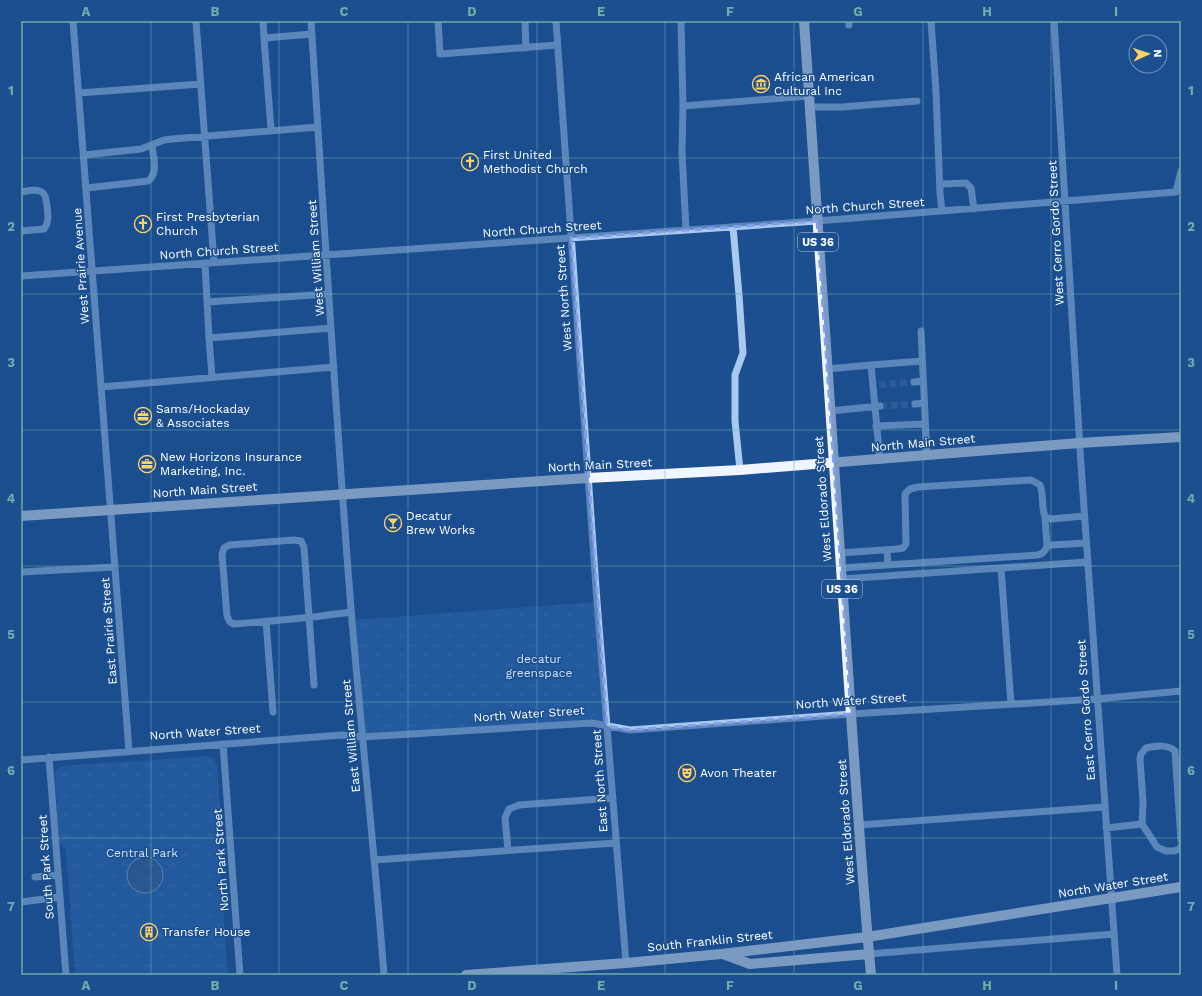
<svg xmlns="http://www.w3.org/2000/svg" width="1202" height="996" viewBox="0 0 1202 996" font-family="'Work Sans',sans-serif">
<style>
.grass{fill:url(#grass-tufts)}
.water{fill:url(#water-ripples);stroke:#9cc4f0}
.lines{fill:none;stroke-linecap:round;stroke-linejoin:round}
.minor-tunnel{stroke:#3d69a0;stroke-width:7;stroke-dasharray:7 3.5;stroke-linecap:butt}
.minor{stroke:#a9c9ee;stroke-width:7}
.major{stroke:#f0f6ff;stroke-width:10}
.major-bridge{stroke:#f0f6ff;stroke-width:10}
.marked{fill:none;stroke:#839eea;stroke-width:3;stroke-dasharray:8 5;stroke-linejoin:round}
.grid{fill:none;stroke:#6fada8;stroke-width:1;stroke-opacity:0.55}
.labels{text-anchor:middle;stroke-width:3;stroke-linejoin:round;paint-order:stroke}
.shield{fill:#1b4f8f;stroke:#bbcadd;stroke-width:1}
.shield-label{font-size:11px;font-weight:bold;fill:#fff}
.poi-label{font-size:12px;fill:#fff;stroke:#1b4f8f;text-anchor:start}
.street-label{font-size:12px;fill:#fff;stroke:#1b4f8f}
.park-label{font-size:12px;fill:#cfe3fa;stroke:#1b4f8f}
.neatline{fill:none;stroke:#6fada8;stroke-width:1.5}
.grid-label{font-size:13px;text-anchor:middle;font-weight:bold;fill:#6fada8}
</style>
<defs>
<pattern id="grass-tufts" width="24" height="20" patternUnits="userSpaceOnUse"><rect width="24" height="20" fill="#2e69ad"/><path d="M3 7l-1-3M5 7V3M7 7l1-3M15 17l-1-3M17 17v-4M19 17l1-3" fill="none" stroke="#4d80b9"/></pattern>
<pattern id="water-ripples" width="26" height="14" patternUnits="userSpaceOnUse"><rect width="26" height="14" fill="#3c6290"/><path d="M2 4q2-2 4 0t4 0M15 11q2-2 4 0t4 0" fill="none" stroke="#597aa1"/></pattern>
</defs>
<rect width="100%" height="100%" fill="#1b4f8f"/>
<path class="grass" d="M 597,602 L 607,726 L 362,737 L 352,620 Z
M 208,756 L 214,759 L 217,767 L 222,831 L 218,838 L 228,975 L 75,975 L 66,849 L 59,842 L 55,777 C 56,772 56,768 62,766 Z"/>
<path class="water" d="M127 875a18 18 0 1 1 36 0a18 18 0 1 1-36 0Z"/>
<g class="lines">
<path class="minor-tunnel" d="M 879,385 L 914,382
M 880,406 L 915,404"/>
<path class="minor" d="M 73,21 L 129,751
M 196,21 L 214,262
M 263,21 L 264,38
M 311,21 C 324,221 336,421 352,621 C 362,739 375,857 384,975
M 438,21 L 440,54 L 557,45
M 525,21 L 526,48
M 556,21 L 597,602 L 626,963
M 681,21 L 683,106 L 682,152 L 686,230
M 849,21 L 849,25
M 931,21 L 936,92 L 940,193 L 942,211
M 1054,21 L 1081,465 L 1117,975
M 79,93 L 201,84
M 683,106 L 809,96
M 810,107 L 842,107 L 917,101
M 271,130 L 264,38 L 312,34
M 84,155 L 141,149 L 164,140 L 172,139 L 318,127
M 941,184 L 966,183 L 971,188 L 974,209
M 87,188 L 148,181 C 159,173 153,157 152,145
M 21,192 C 27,191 38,188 43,193 C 47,196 49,218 47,223 C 47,224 45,228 44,229 L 21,231
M 733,227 L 739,295 L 743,353 L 735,375 L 735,421 L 740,470
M 205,263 L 209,338
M 21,276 L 817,221 L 1176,192 L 1181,171
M 207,302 L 329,294
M 921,331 L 927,456
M 871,365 L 922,361
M 827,369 L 871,365 L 880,460
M 212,377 L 209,338 L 331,328
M 914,382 L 923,381
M 101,387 L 334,367
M 915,404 L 924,403
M 830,411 L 880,406
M 876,426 L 925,424
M 1045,517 L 1047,547
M 887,550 L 888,565
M 840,553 L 897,549 L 903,548 L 906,544 L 905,494 L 910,489 L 918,487 L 1031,480 L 1040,485 C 1044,495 1041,506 1045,517 L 1051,519 L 1084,516
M 841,568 L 1037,555 C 1044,554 1044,551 1048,546 L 1051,545 L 1086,543
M 1001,568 L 1011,704
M 21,572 L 115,567
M 842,579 L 1087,562
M 266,621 L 273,712
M 314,685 L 304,547 L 301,541 L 294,540 L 229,545 L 224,548 L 222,554 L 227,616 L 230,622 L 234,624 C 273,621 312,618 351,612
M 223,744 L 240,975
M 49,757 L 66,975
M 21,760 L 342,735 L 362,737 L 592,723 L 630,730 L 851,714 L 1096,699 L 1181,691
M 859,825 L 1104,807
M 1106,828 L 1142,824
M 1181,840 L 1175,751 C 1167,744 1156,746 1146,748 L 1141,754 L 1140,759 L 1143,802 L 1142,824 L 1157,847 L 1166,851 L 1174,851 L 1180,849 L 1181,846
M 508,850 L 505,818 L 509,809 L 519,805 L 613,798
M 374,860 L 616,843
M 35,877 L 58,875
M 21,902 L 60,897
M 869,954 L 1114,934"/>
<path class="major" d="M 804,21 C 816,208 829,395 842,582 C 851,713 859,844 871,975
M 21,516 L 588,478 L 740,470 L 1079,443 L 1181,437
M 723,954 L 750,964 L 869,954
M 466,975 L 626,963 L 721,954 L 867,937 L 955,923"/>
<path class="major-bridge" d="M 955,923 L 1181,887"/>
</g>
<path d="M0 0H1202V996H0ZM 817,221 L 851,714 L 630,730 L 607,726 L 571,238 Z" fill="#1b4f8f" fill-opacity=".55" fill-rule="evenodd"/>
<path class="marked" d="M 817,221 L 851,714 L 630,730 L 607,726 L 571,238 Z"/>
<path class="grid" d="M 151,21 L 151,975M 279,21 L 279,975M 408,21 L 408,975M 537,21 L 537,975M 665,21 L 665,975M 794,21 L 794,975M 923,21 L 923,975M 1051,21 L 1051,975M 21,158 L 1181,158M 21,294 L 1181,294M 21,430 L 1181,430M 21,566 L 1181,566M 21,702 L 1181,702M 21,838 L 1181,838"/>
<defs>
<g id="museum-ring" transform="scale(0.9)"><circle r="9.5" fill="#1b4f8f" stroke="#ffd166" stroke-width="1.5"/><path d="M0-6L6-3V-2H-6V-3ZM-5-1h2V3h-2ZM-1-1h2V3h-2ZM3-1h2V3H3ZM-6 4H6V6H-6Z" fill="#ffd166"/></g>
<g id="church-ring" transform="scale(0.9)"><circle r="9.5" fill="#1b4f8f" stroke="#ffd166" stroke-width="1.5"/><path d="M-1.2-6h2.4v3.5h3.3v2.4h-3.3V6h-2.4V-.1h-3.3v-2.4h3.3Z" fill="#ffd166"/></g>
<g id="office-ring" transform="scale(0.9)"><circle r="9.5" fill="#1b4f8f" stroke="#ffd166" stroke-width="1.5"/><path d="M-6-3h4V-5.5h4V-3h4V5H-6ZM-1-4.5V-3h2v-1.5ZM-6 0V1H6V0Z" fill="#ffd166"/></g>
<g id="bar-ring" transform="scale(0.9)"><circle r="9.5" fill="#1b4f8f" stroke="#ffd166" stroke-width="1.5"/><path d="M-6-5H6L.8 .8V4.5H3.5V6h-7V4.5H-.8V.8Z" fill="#ffd166"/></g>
<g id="theatre-ring" transform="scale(0.9)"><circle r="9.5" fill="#1b4f8f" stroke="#ffd166" stroke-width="1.5"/><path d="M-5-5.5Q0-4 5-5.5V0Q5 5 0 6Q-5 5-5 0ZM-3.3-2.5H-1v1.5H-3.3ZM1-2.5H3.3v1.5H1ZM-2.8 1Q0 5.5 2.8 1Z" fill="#ffd166"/></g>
<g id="building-ring" transform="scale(0.9)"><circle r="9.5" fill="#1b4f8f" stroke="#ffd166" stroke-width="1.5"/><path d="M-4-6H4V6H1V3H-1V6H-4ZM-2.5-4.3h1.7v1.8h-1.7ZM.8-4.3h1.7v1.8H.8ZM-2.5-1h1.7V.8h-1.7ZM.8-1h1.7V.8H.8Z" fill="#ffd166"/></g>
</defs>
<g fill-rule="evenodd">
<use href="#museum-ring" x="761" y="84"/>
<use href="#church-ring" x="470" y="162"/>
<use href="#church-ring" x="143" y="224"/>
<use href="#office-ring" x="143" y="416"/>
<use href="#office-ring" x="147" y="464"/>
<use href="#bar-ring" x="393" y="523"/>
<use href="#theatre-ring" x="687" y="773"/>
<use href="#building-ring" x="149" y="932"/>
</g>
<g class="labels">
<g class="shield">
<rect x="798" y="233" width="40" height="18" rx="3"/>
<rect x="822" y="580" width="40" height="18" rx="3"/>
</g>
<g class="shield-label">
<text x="818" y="246">US 36</text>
<text x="842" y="593">US 36</text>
</g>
<g class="poi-label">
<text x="774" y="81">African American<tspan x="774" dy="14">Cultural Inc</tspan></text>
<text x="483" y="159">First United<tspan x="483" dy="14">Methodist Church</tspan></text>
<text x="156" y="221">First Presbyterian<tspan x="156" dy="14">Church</tspan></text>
<text x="156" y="413">Sams/Hockaday<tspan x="156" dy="14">&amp; Associates</tspan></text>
<text x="160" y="461">New Horizons Insurance<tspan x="160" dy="14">Marketing, Inc.</tspan></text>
<text x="406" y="520">Decatur<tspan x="406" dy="14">Brew Works</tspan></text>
<text x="700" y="777">Avon Theater</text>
<text x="162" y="936">Transfer House</text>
</g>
<g class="street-label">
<text transform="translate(865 206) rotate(-4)" y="4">North Church Street</text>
<text transform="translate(542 229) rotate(-4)" y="4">North Church Street</text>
<text transform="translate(1056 233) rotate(-93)" y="4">West Cerro Gordo Street</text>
<text transform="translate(219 251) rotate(-4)" y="4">North Church Street</text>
<text transform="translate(316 258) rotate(-94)" y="4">West William Street</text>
<text transform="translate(81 266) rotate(-94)" y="4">West Prairie Avenue</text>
<text transform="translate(564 298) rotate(-94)" y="4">West North Street</text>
<text transform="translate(923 443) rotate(-5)" y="4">North Main Street</text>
<text transform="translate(600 465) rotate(-3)" y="4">North Main Street</text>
<text transform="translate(205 490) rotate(-4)" y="4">North Main Street</text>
<text transform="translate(823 499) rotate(-94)" y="4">West Eldorado Street</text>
<text transform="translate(109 631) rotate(-94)" y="4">East Prairie Street</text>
<text transform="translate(851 701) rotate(-4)" y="4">North Water Street</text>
<text transform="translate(1086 710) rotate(-94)" y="4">East Cerro Gordo Street</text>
<text transform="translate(529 714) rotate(-4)" y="4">North Water Street</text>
<text transform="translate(205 732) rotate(-4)" y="4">North Water Street</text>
<text transform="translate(351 736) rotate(-95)" y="4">East William Street</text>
<text transform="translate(600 781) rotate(-94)" y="4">East North Street</text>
<text transform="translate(846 822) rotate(-94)" y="4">West Eldorado Street</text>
<text transform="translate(221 860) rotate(-94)" y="4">North Park Street</text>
<text transform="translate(46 867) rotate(-94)" y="4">South Park Street</text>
<text transform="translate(1113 885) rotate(-9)" y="4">North Water Street</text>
<text transform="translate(710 941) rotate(-6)" y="4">South Franklin Street</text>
</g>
<g class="park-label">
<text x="539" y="663">decatur<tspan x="539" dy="14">greenspace</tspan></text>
<text x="142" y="857">Central Park</text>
</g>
</g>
<rect width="1202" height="996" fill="none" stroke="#1b4f8f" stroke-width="44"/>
<g transform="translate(1148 54) rotate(87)"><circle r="19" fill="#1b4f8f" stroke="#7695bc"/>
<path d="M0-3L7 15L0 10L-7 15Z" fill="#ffd166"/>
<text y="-6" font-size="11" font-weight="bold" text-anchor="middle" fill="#ffffff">N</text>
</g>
<rect x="22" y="22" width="1158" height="952" class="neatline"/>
<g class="grid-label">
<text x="86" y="16">A</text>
<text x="215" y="16">B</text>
<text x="344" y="16">C</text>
<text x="472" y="16">D</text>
<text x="601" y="16">E</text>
<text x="730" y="16">F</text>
<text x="858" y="16">G</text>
<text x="987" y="16">H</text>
<text x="1116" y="16">I</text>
<text x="11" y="95">1</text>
<text x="1191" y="95">1</text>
<text x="11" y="231">2</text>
<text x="1191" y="231">2</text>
<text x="11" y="367">3</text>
<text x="1191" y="367">3</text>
<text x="11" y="503">4</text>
<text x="1191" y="503">4</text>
<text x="11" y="639">5</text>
<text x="1191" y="639">5</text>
<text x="11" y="775">6</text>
<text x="1191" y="775">6</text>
<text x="11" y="911">7</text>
<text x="1191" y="911">7</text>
<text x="86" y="990">A</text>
<text x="215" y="990">B</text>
<text x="344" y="990">C</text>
<text x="472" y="990">D</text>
<text x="601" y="990">E</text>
<text x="730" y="990">F</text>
<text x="858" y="990">G</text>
<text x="987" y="990">H</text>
<text x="1116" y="990">I</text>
</g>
</svg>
